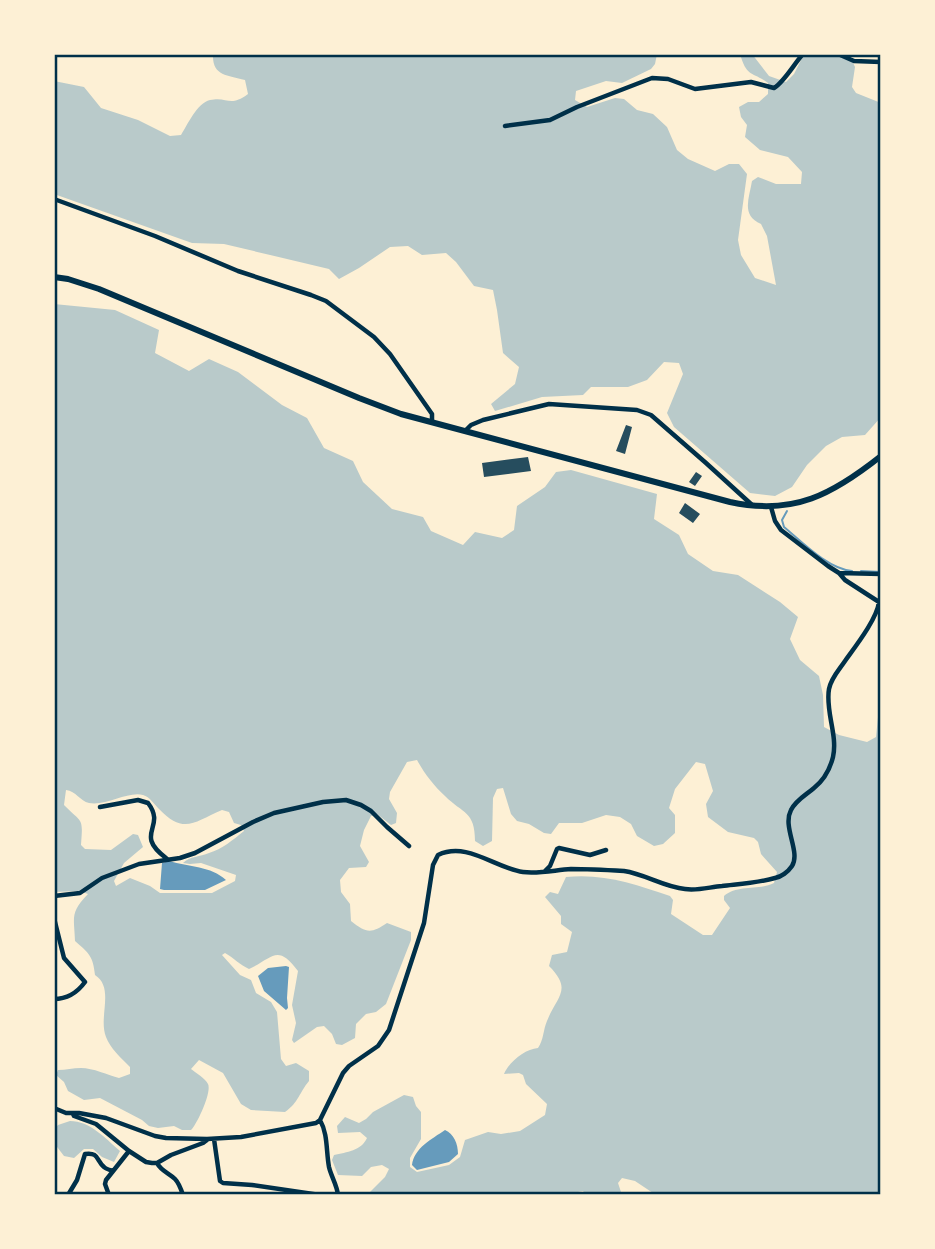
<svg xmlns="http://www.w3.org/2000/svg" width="935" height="1249" viewBox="0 0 935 1249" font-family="'Alegreya Sans',sans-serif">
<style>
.green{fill:#b9caca;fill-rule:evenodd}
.water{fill:#669bbc}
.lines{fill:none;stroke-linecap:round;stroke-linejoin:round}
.stream{stroke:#669bbc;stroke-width:2}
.building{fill:#264d5e}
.minor{stroke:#003049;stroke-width:4.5}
.primary{stroke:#003049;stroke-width:6}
.neatline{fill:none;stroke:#003049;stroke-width:2.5}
</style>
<rect width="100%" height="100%" fill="#fdf0d5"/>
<path class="green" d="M 213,54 L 657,54 L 655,64 L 651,69 L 622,83 L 606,81 L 576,91 L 575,100 L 587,107 L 615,98 L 624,99 L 637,110 L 653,114 L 667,127 L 677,150 L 688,159 L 715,171 L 729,164 L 739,164 L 747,174 L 738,240 L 741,255 L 755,278 L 776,285 L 767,236 L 761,224 C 741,215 749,199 752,181 L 758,177 L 776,184 L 801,184 L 802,172 L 788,157 L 760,150 L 745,137 L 747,125 L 741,117 L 739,107 L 748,102 L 759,102 L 768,94 L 768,83 C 752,71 747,78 740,54 L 752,54 L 769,76 L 786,82 L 794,74 L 804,54 L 849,54 L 855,67 L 852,87 L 856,93 L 881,103 L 881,417 L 865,435 L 842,437 L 826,446 L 807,465 L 792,487 L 775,496 L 750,493 L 674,427 L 667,413 L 683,374 L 679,363 L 664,362 L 647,380 L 628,387 L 591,387 L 583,395 L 542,397 L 495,411 L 491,404 L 515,384 L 519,367 L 503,353 L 497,310 L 493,290 L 474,286 L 456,262 L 446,253 L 422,255 L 408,246 L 390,247 L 359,268 L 339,279 L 329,269 L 224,244 L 192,243 L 54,194 L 54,81 L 84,87 L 101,108 L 138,120 L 170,136 L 181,135 C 188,124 197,103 210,100 C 228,96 229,108 248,94 L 245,80 C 227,75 212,76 213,54 Z
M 54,304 L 115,310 L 159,330 L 155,353 L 189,371 L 209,359 L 238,372 L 282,405 L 307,418 L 324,448 L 353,461 L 363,482 L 392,509 L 423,517 L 431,531 L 463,545 L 475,532 L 502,538 L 514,530 L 517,506 L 545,487 L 556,472 L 571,470 L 657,494 L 654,519 L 679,535 L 688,554 L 713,571 L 738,575 L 780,602 L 798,617 L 790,639 L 800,660 L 819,676 L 823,695 L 824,727 L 839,735 L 867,742 L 876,737 L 878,717 L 881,713 L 881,1195 L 656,1195 L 635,1181 L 622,1178 L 618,1183 L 622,1195 L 586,1195 L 583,1191 L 563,1195 L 367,1195 L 385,1177 L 389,1169 L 382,1165 L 371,1167 L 362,1176 L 338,1175 L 332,1160 L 334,1155 C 347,1152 361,1151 367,1138 L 360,1132 L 338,1133 L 337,1126 L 345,1117 L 359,1123 L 366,1119 L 373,1112 L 404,1095 L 413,1097 L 416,1106 L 421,1112 L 421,1139 L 410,1158 L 410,1167 L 417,1172 L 449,1165 L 460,1157 L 465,1140 L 488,1132 L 501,1134 L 520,1131 L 545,1115 L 547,1104 L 526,1084 L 523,1075 L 519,1073 L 504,1074 C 509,1062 525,1049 538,1048 C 544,1039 543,1030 547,1021 C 557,996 573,990 549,966 L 552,955 L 567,952 L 572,932 L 561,924 L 561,916 L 545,897 L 550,892 L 558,894 L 566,877 C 603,873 635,884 670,896 L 673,900 L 671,914 L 703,935 L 712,935 L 730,908 L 724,900 L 724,896 C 738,884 758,891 774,883 L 777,872 L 761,854 L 758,842 L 754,838 L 728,832 L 708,817 L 706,804 L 713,791 L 705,764 L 696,762 L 675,789 L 669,808 L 675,815 L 675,833 L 663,844 L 654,846 L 637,836 L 631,824 L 620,817 L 606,815 L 582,823 L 559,823 L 551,834 L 544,833 L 529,824 L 517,821 L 511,814 L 503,788 L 497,789 L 493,798 L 492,841 L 483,846 L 475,841 C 475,811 463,814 445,796 C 434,786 424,773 417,760 L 407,762 L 390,792 L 389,799 L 397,813 L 396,823 L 391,825 L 377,814 L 371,816 L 364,830 L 360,846 L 369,862 L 366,867 L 349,868 L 340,880 L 341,892 L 350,904 L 351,921 C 366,933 371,934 387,923 L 411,932 L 411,940 L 386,1004 L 376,1012 L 366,1014 L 356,1024 L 355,1038 L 342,1045 L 336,1044 L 332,1034 L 324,1026 L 317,1027 L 294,1043 L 292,1040 L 296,1023 L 292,1005 L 298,971 C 277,943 273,958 249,969 C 240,965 234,958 225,953 L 222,955 L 240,975 L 251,980 L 256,993 L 271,1002 L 277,1012 L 281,1059 L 286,1066 L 296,1063 L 309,1071 L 309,1081 C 299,1093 299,1102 285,1112 L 251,1110 L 241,1104 L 223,1073 L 199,1060 L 191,1069 C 196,1073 205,1078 208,1084 C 212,1092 197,1124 191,1130 L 182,1130 L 174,1126 L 158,1128 L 149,1126 L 142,1120 L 100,1098 L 84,1100 L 68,1091 L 64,1082 L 56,1075 L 58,1070 C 66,1070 73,1068 81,1068 C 93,1068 108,1075 119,1078 L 130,1074 L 130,1067 C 121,1058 110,1048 106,1037 C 98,1017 115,988 95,975 C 93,956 89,953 75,941 C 74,916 70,913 88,894 L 79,891 L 54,892 ZM 66,790 C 76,791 80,801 89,803 C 107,806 128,791 143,795 C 150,797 154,804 159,809 C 184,835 194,822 222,810 L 229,812 L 234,823 L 241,825 L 244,831 C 233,840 222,849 209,853 C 200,857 190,856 183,863 L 190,864 L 201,863 L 236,875 L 235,881 L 212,893 L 160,893 L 150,886 L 130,878 L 116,886 L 114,881 L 124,863 L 143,847 L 138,835 L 133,834 L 111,850 L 85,849 L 81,845 C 83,817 83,824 64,805 Z
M 70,1121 C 90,1121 105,1138 120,1151 L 114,1162 L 102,1157 L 93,1149 L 84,1149 L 74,1158 L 64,1156 L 54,1143 L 54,1130 L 58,1125 Z"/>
<path class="water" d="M 169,861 C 189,867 211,866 226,880 L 205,890 L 164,890 L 160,889 L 162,863 Z
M 286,966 L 289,967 L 287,998 L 288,1008 L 286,1010 L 264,991 L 258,976 L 268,968 Z
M 445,1130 C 454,1134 458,1144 458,1154 L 449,1162 L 417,1170 L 412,1165 C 414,1148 432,1139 445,1130 Z"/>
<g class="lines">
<path class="stream" d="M 787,511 L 782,520 L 784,527 C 802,542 828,569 852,571
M 861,571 L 881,572"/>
</g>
<path class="building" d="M 626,425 L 632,427 L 625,454 L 616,451 Z
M 528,457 L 531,471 L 484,477 L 482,463 Z
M 696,472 L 702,476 L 695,486 L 689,482 Z
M 685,503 L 700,514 L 693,523 L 679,513 Z"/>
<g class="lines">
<path class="minor" d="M 838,54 L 854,61 L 881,62
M 54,55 L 56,54
M 505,126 L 550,120 L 577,107 L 652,78 L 668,79 L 695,89 L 751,82 L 774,88 C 784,82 794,64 803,54
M 54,199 L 155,236 L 238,271 L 311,295 L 326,301 L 374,337 L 390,354 L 432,414 L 432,422
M 465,431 L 471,425 L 483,420 L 549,404 L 637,410 L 651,415 L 706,463 L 751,504
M 771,507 L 775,521 L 781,530 L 828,566 L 839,573 L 881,574
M 100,807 L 138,800 L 148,803 C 167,828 133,833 166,858
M 545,871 L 550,866 L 557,849 L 559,848 L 590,855 L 606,850
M 54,896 L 80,893 L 102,878 L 139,864 L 180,858 L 195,853 L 253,822 L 274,813 L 323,802 L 346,800 L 361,805 L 371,811 L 387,827 L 409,846
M 54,918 L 64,958 L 85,982 C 77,993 68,999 54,999
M 54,1108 L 66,1113 L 79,1113 L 106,1118 L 155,1136 L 166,1138 L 207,1139 L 241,1137 L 316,1123 L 320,1120 L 343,1073 L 349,1066 L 378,1046 L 389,1030 L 424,923 L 433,865 L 438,855 C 467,841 495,868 523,872 C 539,874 555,870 571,869 C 588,869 607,870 624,871 C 645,874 664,887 685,889 C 697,891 710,887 722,886 C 739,884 758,883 775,878 C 781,877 788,872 792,866 C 801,852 782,827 791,810 C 796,800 806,795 814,788 C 824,780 830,769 833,757 C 838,735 825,711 829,689 C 831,678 839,670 845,661 C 855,647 877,619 879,602 L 845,580 L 839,573
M 73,1114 L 74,1116 L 96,1124 L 129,1151 L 146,1162 L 152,1163 L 157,1163 L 171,1155 L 203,1143 L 207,1140
M 320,1120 C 328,1134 326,1151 329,1167 C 331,1176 337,1185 338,1195
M 214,1139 L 220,1181 L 223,1183 L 252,1185 L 320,1195
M 157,1163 C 161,1171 169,1173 175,1179 C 179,1183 181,1189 183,1195
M 68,1195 L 77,1180 L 85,1154 C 99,1152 96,1160 104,1167 C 106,1169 110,1170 113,1171
M 109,1195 L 105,1184 L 106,1180 L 129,1151"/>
<path class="primary" d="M 54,277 L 68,279 L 99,289 L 359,398 L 401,414 L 730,502 C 794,516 833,494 881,456"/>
</g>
<rect width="935" height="1249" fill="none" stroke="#fdf0d5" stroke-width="112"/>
<rect x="56" y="56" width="823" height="1137" class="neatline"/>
</svg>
